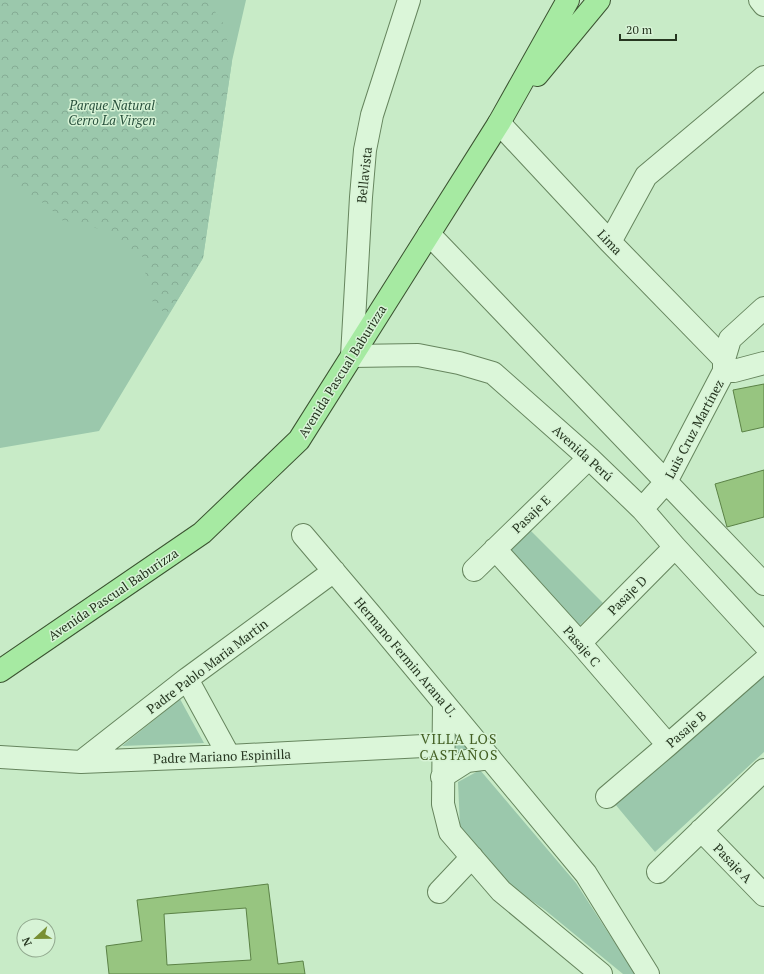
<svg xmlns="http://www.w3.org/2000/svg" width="764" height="974" viewBox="0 0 764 974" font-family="'PT Serif',serif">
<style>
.green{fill:#9bc8ac}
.forest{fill:url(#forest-crowns)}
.building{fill:#97c580;stroke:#5b8246;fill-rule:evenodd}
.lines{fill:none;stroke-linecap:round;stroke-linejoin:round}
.minor-casing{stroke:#66855e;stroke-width:24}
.major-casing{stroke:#3b5331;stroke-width:24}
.minor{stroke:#dbf6d9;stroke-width:22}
.major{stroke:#a6eaa2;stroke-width:22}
.labels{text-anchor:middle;stroke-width:3;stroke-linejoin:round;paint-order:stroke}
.park-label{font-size:13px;font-style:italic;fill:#29513d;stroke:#d7f3d6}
.street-label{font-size:13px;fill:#263620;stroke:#d7f3d6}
.neighbourhood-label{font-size:14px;letter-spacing:1px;fill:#435f23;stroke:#d7f3d6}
</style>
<defs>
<pattern id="forest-crowns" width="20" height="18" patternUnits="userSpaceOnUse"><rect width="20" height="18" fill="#9bc8ac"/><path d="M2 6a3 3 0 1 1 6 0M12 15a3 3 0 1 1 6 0" fill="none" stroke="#85ac94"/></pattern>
</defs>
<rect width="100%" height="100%" fill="#c8ebc7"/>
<path class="green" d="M 0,0 L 246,0 L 232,61 L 203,258 L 99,431 L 0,448 Z
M 529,529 L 603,603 L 576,629 L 505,554 Z
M 764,675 L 764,752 L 655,852 L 615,804 Z
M 180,699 L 204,743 L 122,746 Z
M 453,729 L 469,751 L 451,758 Z
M 480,770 L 576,883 L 635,974 L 623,974 L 545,910 L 512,887 L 460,827 L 458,782 Z"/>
<path class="forest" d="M 0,0 L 207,0 L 223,23 L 232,61 L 203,258 L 170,312 L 156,310 L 145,282 L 146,259 L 100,229 L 61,220 L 48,206 L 0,177 Z"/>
<path class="building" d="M 764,384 L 764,427 L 742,432 L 733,390 Z
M 764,470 L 764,517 L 727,527 L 715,484 Z
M 268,884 L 278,964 L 303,961 L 305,974 L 109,974 L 106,946 L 142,941 L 137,900 ZM 246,908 L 251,960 L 167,965 L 164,914 Z"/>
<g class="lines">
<g class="minor-casing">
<path id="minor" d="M 409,0 L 372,115 L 365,150 L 361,197 L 352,356 L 418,355 L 459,363 L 493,373 L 589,458 L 642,509 L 675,547 L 764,644
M 760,0 L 764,5
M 499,123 L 610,242 L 724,359
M 429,234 L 764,584
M 610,242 L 646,176 L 764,77
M 724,371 L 734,371 L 764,363
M 642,509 L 666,482 L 724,371 L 724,359 L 730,339 L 764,308
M 303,535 L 371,615 L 586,874 L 648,974
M 495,549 L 580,643 L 668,745
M 474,570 L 589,458
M 580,643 L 675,547
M 187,679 L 229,756
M 444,703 L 443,804 L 450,832 L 501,891 L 601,974
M 0,757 L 81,762 L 229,756 L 443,745
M 81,762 L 187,679 L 334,571
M 442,777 L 467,761 L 490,758
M 607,797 L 668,745 L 764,661
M 701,830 L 764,895
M 658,872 L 764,770
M 439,892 L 472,857"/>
</g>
<g class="major-casing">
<path id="major" d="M 537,75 L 599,0
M 0,671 L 202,533 L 299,440 L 499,123 L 568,0"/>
</g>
<use href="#minor" class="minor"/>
<use href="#major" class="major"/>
</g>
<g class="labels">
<g class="park-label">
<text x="112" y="110">Parque Natural<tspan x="112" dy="15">Cerro La Virgen</tspan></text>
</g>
<g class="street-label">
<text transform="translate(364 175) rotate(-84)" y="5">Bellavista</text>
<text transform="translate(610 242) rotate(46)" y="5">Lima</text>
<text transform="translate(342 371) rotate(-58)" y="5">Avenida Pascual Baburizza</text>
<text transform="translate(694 429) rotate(-62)" y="5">Luis Cruz Martínez</text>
<text transform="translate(583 453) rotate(42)" y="5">Avenida Perú</text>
<text transform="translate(531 514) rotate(-44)" y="5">Pasaje E</text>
<text transform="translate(113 594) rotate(-34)" y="5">Avenida Pascual Baburizza</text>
<text transform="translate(627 595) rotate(-45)" y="5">Pasaje D</text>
<text transform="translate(582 646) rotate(49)" y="5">Pasaje C</text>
<text transform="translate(406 657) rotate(50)" y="5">Hermano Fermin Arana U.</text>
<text transform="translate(207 666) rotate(-37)" y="5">Padre Pablo Maria Martin</text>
<text transform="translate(686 729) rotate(-41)" y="5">Pasaje B</text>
<text transform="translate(222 756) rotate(-2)" y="5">Padre Mariano Espinilla</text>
<text transform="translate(733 863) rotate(46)" y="5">Pasaje A</text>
</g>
<g class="neighbourhood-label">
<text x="459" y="744">VILLA LOS<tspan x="459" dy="16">CASTAÑOS</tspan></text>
</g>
</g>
<g transform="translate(36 938) rotate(248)"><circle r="19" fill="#d7f3d6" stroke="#90a78d"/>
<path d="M0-3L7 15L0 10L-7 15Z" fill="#788f33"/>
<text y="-6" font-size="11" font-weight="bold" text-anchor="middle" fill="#263620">N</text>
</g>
<path d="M620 34v6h56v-6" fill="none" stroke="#263620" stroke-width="2"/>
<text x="626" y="34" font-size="12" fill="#263620" stroke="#d7f3d6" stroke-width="3" paint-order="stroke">20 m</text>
</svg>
